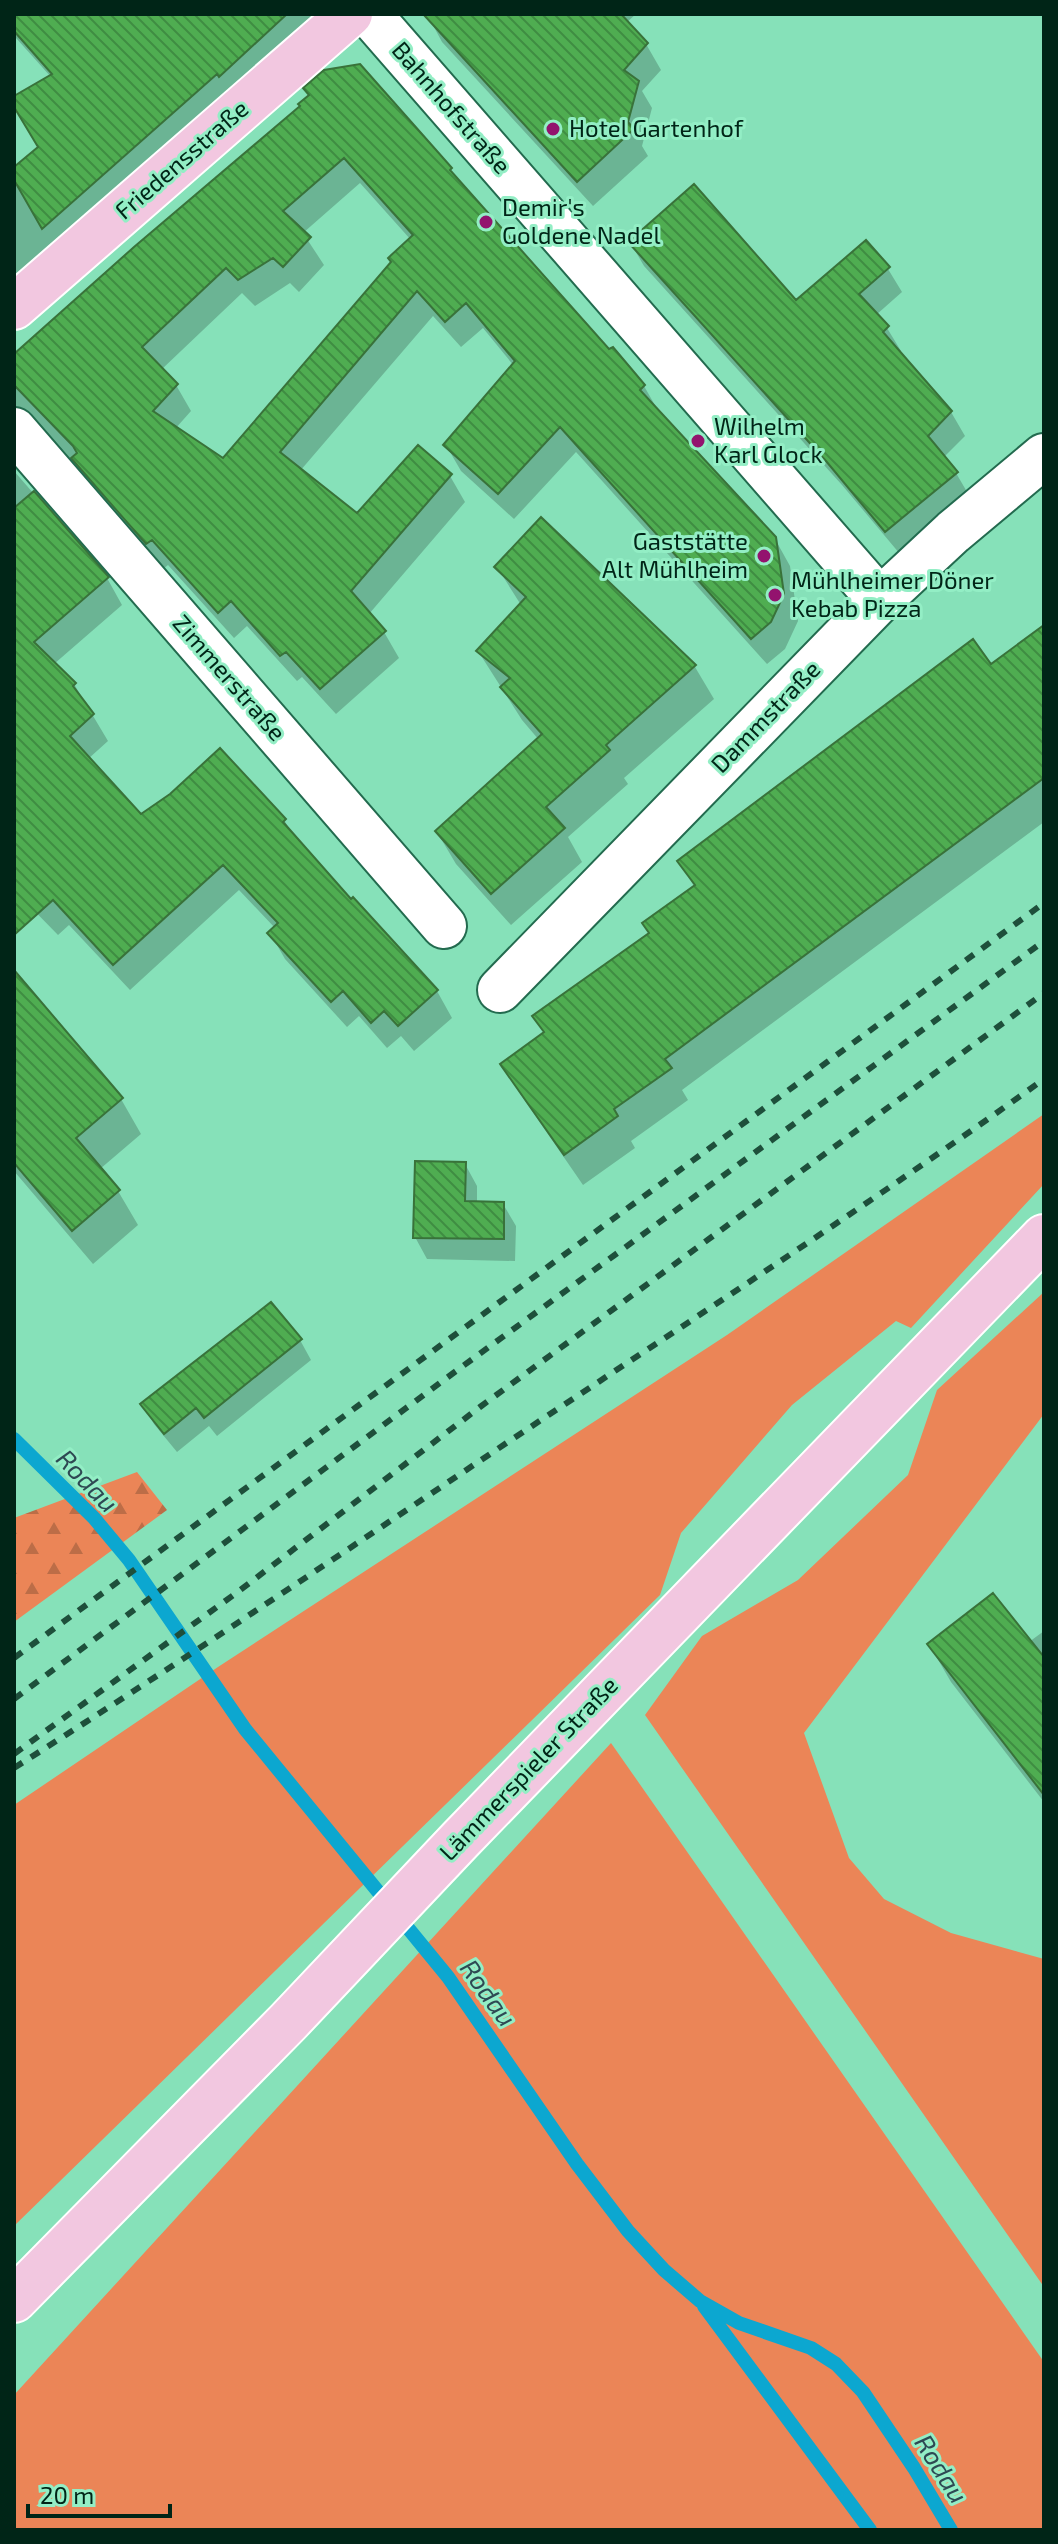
<svg xmlns="http://www.w3.org/2000/svg" width="1058" height="2544" viewBox="0 0 1058 2544" font-family="'Exo 2',sans-serif">
<style>
.grass{fill:#eb8557}
.forest{fill:url(#forest-firs)}
.shadow{fill:#0003;fill-rule:evenodd}
.lines{fill:none;stroke-linecap:round;stroke-linejoin:round}
.stream{stroke:#0ca7d0;stroke-width:14}
.building{fill:url(#building-back-hatch);stroke:#39723a;stroke-width:2;fill-rule:evenodd}
.minor-casing{stroke:#236b4f;stroke-width:48}
.major-casing{stroke:#fff;stroke-width:48}
.minor{stroke:#fff;stroke-width:44}
.major{stroke:#f2c7e0;stroke-width:44}
.rail{stroke:#1e4f3b;stroke-width:6;stroke-dasharray:10 10;stroke-linecap:butt}
.poi-dot{fill:#93136e;stroke:#93eec5;stroke-width:3}
.labels{text-anchor:middle;stroke-width:6;stroke-linejoin:round;paint-order:stroke}
.street-label{font-size:24px;fill:#002517;stroke:#93eec5}
.poi-label{font-size:24px;fill:#002517;stroke:#93eec5;text-anchor:start}
.water-label{font-size:26px;font-style:italic;fill:#2e4953;stroke:#93eec5}
</style>
<defs>
<pattern id="forest-firs" width="22" height="20" patternUnits="userSpaceOnUse" patternTransform="scale(2)"><rect width="22" height="20" fill="#eb8557"/><path d="M5 1l3.5 6h-7zM16 11l3.5 6h-7z" fill="#bc6d47"/></pattern>
<pattern id="building-back-hatch" width="6" height="6" patternUnits="userSpaceOnUse" patternTransform="scale(2)"><rect width="6" height="6" fill="#4fad51"/><path d="M-1 5l2 2M0 0l6 6M5-1l2 2" fill="none" stroke="#3f8d42"/></pattern>
</defs>
<rect width="100%" height="100%" fill="#86e1b9"/>
<path class="grass" d="M 1044,1114 L 1044,1184 L 911,1328 L 896,1321 L 792,1405 L 681,1533 L 660,1595 L 14,2226 L 14,1805 L 218,1667 L 727,1335 Z
M 1044,1292 L 1044,1414 L 804,1733 L 849,1858 L 884,1899 L 951,1933 L 1044,1959 L 1044,2287 L 645,1715 L 702,1636 L 798,1580 L 908,1475 L 937,1390 Z
M 611,1743 L 1044,2362 L 1044,2530 L 14,2530 L 14,2395 Z"/>
<path class="forest" d="M 137,1472 L 167,1510 L 14,1622 L 14,1518 Z"/>
<path class="shadow" d="M 14,14 L 309,14 L 316,25 L 14,283 L 14,170 L 40,148 L 14,103 L 14,98 L 51,77 L 16,38 Z
M 427,14 L 636,14 L 626,23 L 646,44 L 661,70 L 642,91 L 652,108 L 642,146 L 648,156 L 593,206 L 442,42 Z
M 302,107 L 450,169 L 456,180 L 609,352 L 644,386 L 660,414 L 775,539 L 790,566 L 798,621 L 785,649 L 767,664 L 576,452 L 514,519 L 461,471 L 446,445 L 514,366 L 483,328 L 461,347 L 433,316 L 300,471 L 357,515 L 450,476 L 465,502 L 369,614 L 384,632 L 399,658 L 336,714 L 302,677 L 297,681 L 247,626 L 234,638 L 168,565 L 163,569 L 14,437 L 14,357 ZM 360,183 L 411,240 L 224,461 L 175,429 L 191,411 L 176,385 L 161,370 L 242,293 L 255,306 L 290,283 L 299,292 L 324,265 L 303,233 Z
M 630,242 L 796,303 L 865,242 L 888,269 L 902,292 L 876,315 L 887,328 L 901,351 L 899,353 L 951,412 L 965,436 L 943,458 L 956,473 L 970,497 L 900,554 L 842,485 L 644,266 Z
M 14,471 L 107,578 L 122,605 L 54,664 L 74,684 L 108,741 L 88,759 L 141,817 L 284,820 L 295,838 L 351,902 L 353,900 L 437,991 L 452,1018 L 414,1051 L 401,1036 L 387,1048 L 359,1016 L 347,1027 L 285,959 L 270,933 L 275,928 L 239,890 L 130,990 L 69,925 L 58,935 L 14,890 Z
M 542,519 L 695,667 L 714,699 L 624,778 L 628,784 L 568,837 L 582,862 L 511,925 L 456,864 L 437,832 L 539,740 L 522,720 L 478,651 L 521,605 L 497,567 Z
M 1044,631 L 1044,822 L 682,1090 L 688,1100 L 631,1141 L 635,1148 L 583,1185 L 521,1095 L 503,1064 L 545,1034 L 535,1017 L 651,934 L 695,888 L 679,861 L 991,667 Z
M 14,973 L 121,1099 L 141,1134 L 100,1169 L 118,1191 L 138,1225 L 93,1264 L 14,1171 Z
M 465,1164 L 477,1186 L 477,1204 L 503,1204 L 516,1226 L 515,1261 L 427,1259 L 415,1237 Z
M 271,1304 L 300,1340 L 311,1360 L 217,1436 L 209,1426 L 177,1452 L 154,1424 L 143,1405 Z
M 1044,1631 L 1044,1802 L 951,1682 L 929,1644 L 1029,1642 Z"/>
<g class="lines">
<path class="stream" d="M 14,1439 L 94,1518 L 129,1560 L 245,1729 L 448,1977 L 577,2164 L 628,2231 L 664,2270 L 700,2301 L 739,2323 L 811,2348 L 836,2364 L 863,2392 L 914,2468 L 951,2530
M 704,2306 L 870,2530"/>
</g>
<path class="building" d="M 14,14 L 287,14 L 219,77 L 217,74 L 42,229 L 14,180 L 14,167 L 38,147 L 14,107 L 14,96 L 52,74 L 14,31 Z
M 423,14 L 621,14 L 648,43 L 624,70 L 639,81 L 628,122 L 634,129 L 577,182 Z
M 360,64 L 452,168 L 450,170 L 609,349 L 613,347 L 645,385 L 640,390 L 776,537 L 784,594 L 771,622 L 751,639 L 560,427 L 498,494 L 443,445 L 515,361 L 466,303 L 445,322 L 417,291 L 280,452 L 357,513 L 418,445 L 452,474 L 351,591 L 386,631 L 320,689 L 286,652 L 280,656 L 231,601 L 218,613 L 152,540 L 146,544 L 71,458 L 77,453 L 73,446 L 14,385 L 14,354 L 134,247 L 300,106 L 298,104 L 309,95 L 303,88 L 324,70 ZM 344,158 L 413,235 L 388,258 L 391,262 L 223,458 L 153,411 L 178,384 L 142,347 L 226,268 L 238,280 L 273,258 L 283,267 L 311,237 L 283,211 Z
M 694,184 L 796,300 L 866,240 L 890,267 L 859,294 L 889,326 L 883,332 L 952,411 L 928,436 L 958,472 L 885,532 L 826,461 L 628,242 Z
M 34,491 L 109,577 L 34,642 L 76,683 L 73,686 L 94,714 L 70,736 L 141,814 L 170,794 L 220,748 L 286,819 L 283,822 L 351,899 L 353,897 L 438,990 L 398,1026 L 384,1011 L 371,1023 L 343,991 L 331,1002 L 267,933 L 278,923 L 223,865 L 113,965 L 53,900 L 14,935 L 14,508 Z
M 541,517 L 696,665 L 606,745 L 610,750 L 546,807 L 565,828 L 491,894 L 435,831 L 542,734 L 500,687 L 510,678 L 476,651 L 526,597 L 494,567 Z
M 1044,625 L 1044,778 L 665,1059 L 672,1068 L 614,1109 L 618,1116 L 564,1155 L 500,1064 L 544,1032 L 532,1016 L 649,933 L 642,923 L 695,885 L 677,861 L 973,639 L 991,664 Z
M 14,970 L 123,1098 L 76,1138 L 120,1190 L 72,1231 L 14,1163 Z
M 415,1161 L 466,1162 L 465,1201 L 504,1202 L 504,1239 L 413,1238 Z
M 271,1302 L 302,1339 L 204,1418 L 196,1408 L 164,1434 L 140,1404 Z
M 993,1593 L 1044,1657 L 1044,1795 L 927,1644 Z"/>
<g class="lines">
<g class="minor-casing">
<path id="minor" d="M 369,14 L 880,600
M 14,430 L 444,926
M 500,990 L 880,600 L 953,532 L 1044,456"/>
</g>
<g class="major-casing">
<path id="major" d="M 14,307 L 350,14
M 14,2300 L 288,2022 L 460,1840 L 1044,1237"/>
</g>
<use href="#minor" class="minor"/>
<use href="#major" class="major"/>
<path class="rail" d="M 14,1658 L 1044,903
M 14,1699 L 452,1374 L 1044,941
M 14,1754 L 239,1591 L 480,1407 L 1044,993
M 14,1768 C 181,1662 344,1552 508,1442 C 688,1322 869,1205 1044,1079"/>
</g>
<g class="poi-dot">
<circle cx="553" cy="129" r="8"/>
<circle cx="486" cy="222" r="8"/>
<circle cx="698" cy="441" r="8"/>
<circle cx="764" cy="556" r="8"/>
<circle cx="775" cy="595" r="8"/>
</g>
<g class="labels">
<g class="street-label">
<text transform="translate(451 108) rotate(49)" y="8">Bahnhofstraße</text>
<text transform="translate(182 160) rotate(-41)" y="8">Friedensstraße</text>
<text transform="translate(229 678) rotate(49)" y="8">Zimmerstraße</text>
<text transform="translate(766 717) rotate(-46)" y="8">Dammstraße</text>
<text transform="translate(529 1769) rotate(-46)" y="8">Lämmerspieler Straße</text>
</g>
<g class="poi-label">
<text x="569" y="137">Hotel Gartenhof</text>
<text x="502" y="216">Demir's<tspan x="502" dy="28">Goldene Nadel</tspan></text>
<text x="714" y="435">Wilhelm<tspan x="714" dy="28">Karl Glock</tspan></text>
<text x="748" y="550" text-anchor="end">Gaststätte<tspan x="748" dy="28">Alt Mühlheim</tspan></text>
<text x="791" y="589">Mühlheimer Döner<tspan x="791" dy="28">Kebab Pizza</tspan></text>
</g>
<g class="water-label">
<text transform="translate(87 1481) rotate(46)" y="9">Rodau</text>
<text transform="translate(488 1993) rotate(54)" y="9">Rodau</text>
<text transform="translate(941 2469) rotate(58)" y="9">Rodau</text>
</g>
</g>
<rect width="1058" height="2544" fill="none" stroke="#002517" stroke-width="32"/>
<path d="M28 2504v12h142v-12" fill="none" stroke="#002517" stroke-width="4"/>
<text x="40" y="2504" font-size="24" fill="#002517" stroke="#93eec5" stroke-width="6" paint-order="stroke">20 m</text>
</svg>
